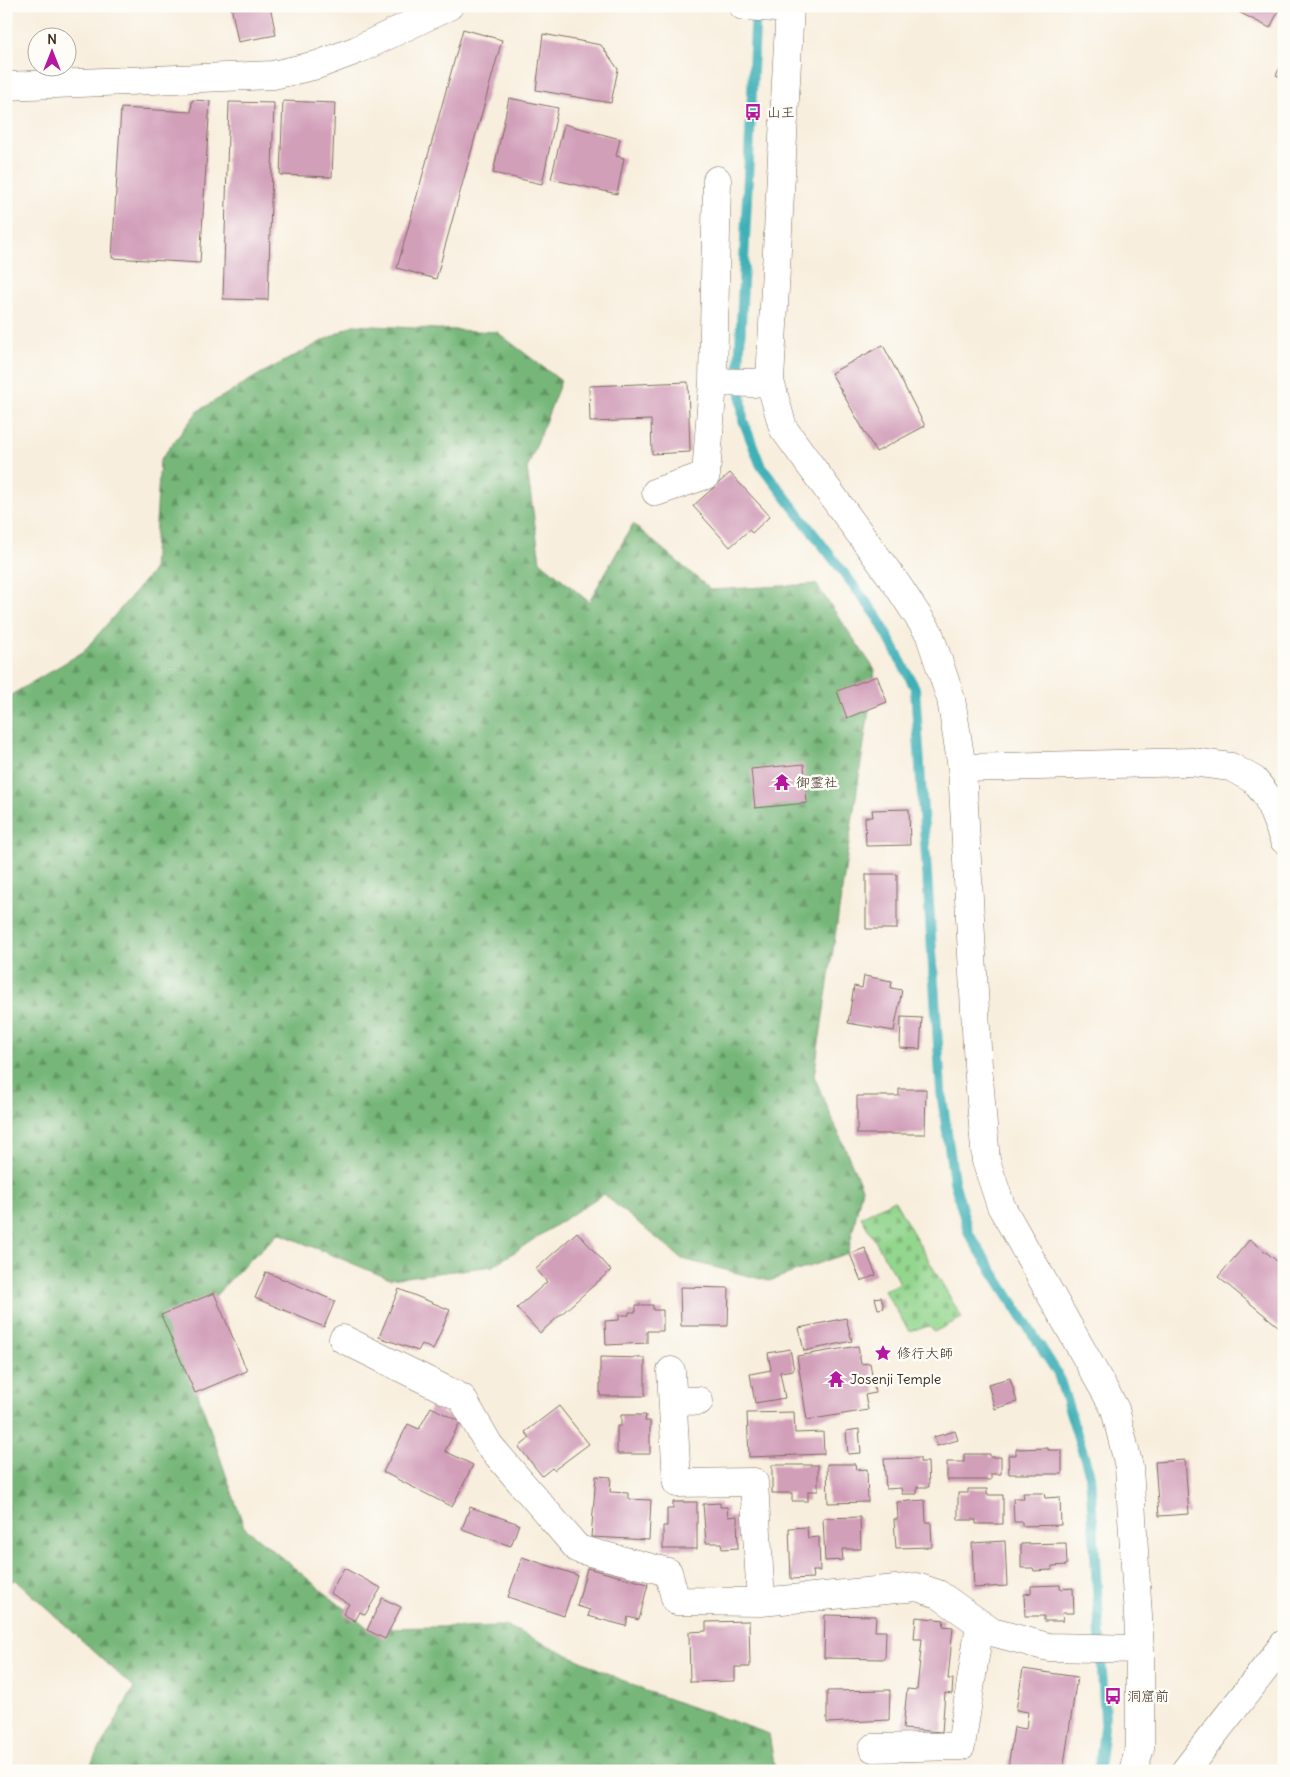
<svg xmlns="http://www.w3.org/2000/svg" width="1290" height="1777" viewBox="0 0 1290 1777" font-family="Delius,'Klee One',sans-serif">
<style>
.forest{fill:url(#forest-firs);stroke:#58704c}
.cemetery{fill:url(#cemetery-stones);stroke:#678056}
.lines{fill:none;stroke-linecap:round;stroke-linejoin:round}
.stream{stroke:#3fb0b7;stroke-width:10}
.building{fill:#d29fb9}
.minor-casing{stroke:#7d6f61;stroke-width:29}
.minor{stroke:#fff;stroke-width:28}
.labels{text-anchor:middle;stroke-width:5;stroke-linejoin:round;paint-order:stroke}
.poi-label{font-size:14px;fill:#3b2a1e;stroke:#fdfcf7;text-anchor:start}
</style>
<defs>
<pattern id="forest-firs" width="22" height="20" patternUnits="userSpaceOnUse" patternTransform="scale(1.25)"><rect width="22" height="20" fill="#76b779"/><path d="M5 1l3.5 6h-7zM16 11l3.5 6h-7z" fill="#629563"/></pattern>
<pattern id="cemetery-stones" width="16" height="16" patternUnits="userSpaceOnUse" patternTransform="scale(1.25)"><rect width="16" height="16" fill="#93d68e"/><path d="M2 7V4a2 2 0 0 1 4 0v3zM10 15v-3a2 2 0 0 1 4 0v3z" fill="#80b87a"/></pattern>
</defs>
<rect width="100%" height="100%" fill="#fdfcf7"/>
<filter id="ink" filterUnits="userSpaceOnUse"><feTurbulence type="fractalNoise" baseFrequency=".02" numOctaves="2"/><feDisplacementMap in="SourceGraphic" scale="10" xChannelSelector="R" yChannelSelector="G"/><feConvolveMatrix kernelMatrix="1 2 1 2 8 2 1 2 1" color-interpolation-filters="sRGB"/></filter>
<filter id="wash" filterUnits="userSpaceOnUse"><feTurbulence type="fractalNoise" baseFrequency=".0096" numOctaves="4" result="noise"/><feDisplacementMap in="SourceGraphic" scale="20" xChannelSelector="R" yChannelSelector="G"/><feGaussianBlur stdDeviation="1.12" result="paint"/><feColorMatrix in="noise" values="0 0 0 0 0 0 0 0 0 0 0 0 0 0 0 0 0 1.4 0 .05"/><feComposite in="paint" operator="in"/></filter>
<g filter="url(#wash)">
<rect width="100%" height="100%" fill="#f8eedd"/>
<path class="forest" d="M 353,325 L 497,332 L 561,381 L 527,469 L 540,561 L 589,602 L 633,524 L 711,590 L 816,584 L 875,670 L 814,1076 L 862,1188 L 848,1253 L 769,1281 L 682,1259 L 603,1194 L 493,1266 L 390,1279 L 279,1233 L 244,1265 L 203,1309 L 189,1368 L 244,1527 L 368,1628 L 507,1626 L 643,1690 L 769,1734 L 775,1771 L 87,1771 L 134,1688 L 15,1579 L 6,1586 L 6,698 L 83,652 L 153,571 L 160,460 L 198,411 L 260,374 Z"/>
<path class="cemetery" d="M 894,1200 L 962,1318 L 934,1332 L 929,1326 L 909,1331 L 884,1290 L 900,1283 L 861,1217 Z"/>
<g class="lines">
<path class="stream" d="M 756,7 L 739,368 L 743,420 L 760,464 L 877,616 L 915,688 L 941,1091 L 954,1181 L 969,1234 L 1058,1374 L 1090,1475 L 1105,1719 L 1100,1762 L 1097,1771"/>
</g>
<g id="blocks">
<path class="building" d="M 231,6 L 270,6 L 276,35 L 238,42 Z
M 1227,6 L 1281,6 L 1270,28 Z
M 463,29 L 502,40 L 436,279 L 397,268 Z
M 543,34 L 601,45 L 618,69 L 611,103 L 536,90 Z
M 1284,60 L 1284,79 L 1276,75 Z
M 509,98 L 558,108 L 542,184 L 493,173 Z
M 192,100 L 210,101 L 200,263 L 112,258 L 121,108 L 191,112 Z
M 283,101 L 335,103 L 332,177 L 280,175 Z
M 229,102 L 274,103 L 268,300 L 223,299 Z
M 564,124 L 620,139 L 616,156 L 624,158 L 617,194 L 551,179 Z
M 883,345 L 925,426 L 876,452 L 831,373 Z
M 688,382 L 690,452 L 652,454 L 651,420 L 590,422 L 589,386 Z
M 730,473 L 770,516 L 752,533 L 749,530 L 730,547 L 693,506 Z
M 877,676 L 887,702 L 847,718 L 837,691 Z
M 804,764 L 807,803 L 755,808 L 751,769 Z
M 909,809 L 910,845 L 866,846 L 865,817 L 873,817 L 872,810 Z
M 866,874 L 897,874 L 897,929 L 866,929 Z
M 864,976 L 892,981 L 891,988 L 902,990 L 894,1031 L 848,1023 L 854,986 L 862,988 Z
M 901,1017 L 922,1018 L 920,1049 L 900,1048 Z
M 899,1089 L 926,1089 L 925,1134 L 857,1134 L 857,1096 L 899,1096 Z
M 577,1232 L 611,1270 L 540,1333 L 517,1308 L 547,1282 L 536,1269 Z
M 1250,1239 L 1284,1267 L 1284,1331 L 1218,1277 Z
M 865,1248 L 876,1275 L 861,1281 L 850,1254 Z
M 266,1272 L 335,1301 L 324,1327 L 255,1298 Z
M 680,1287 L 729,1288 L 728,1326 L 681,1326 Z
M 399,1289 L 450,1310 L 433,1350 L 422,1344 L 418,1351 L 379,1337 Z
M 214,1293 L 247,1371 L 195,1393 L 161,1315 Z
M 881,1297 L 884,1308 L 878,1309 L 875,1298 Z
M 636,1305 L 653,1305 L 653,1310 L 663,1310 L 663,1331 L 647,1331 L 647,1343 L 606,1345 L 605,1321 L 619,1320 L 619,1315 L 629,1315 L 629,1312 L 636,1312 Z
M 846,1318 L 852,1341 L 804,1351 L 799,1328 Z
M 858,1346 L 861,1364 L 870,1363 L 875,1393 L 865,1395 L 868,1410 L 807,1420 L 797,1356 Z
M 790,1349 L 794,1370 L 780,1372 L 785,1398 L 755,1403 L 750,1374 L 771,1370 L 768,1353 Z
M 600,1357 L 645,1358 L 645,1396 L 600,1396 Z
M 1010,1378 L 1017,1402 L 995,1409 L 988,1384 Z
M 559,1406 L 589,1444 L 554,1470 L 552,1468 L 542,1476 L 519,1447 L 530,1438 L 525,1432 Z
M 431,1407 L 460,1422 L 445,1451 L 473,1465 L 452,1507 L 383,1472 L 408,1424 L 419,1429 Z
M 794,1412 L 795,1433 L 823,1432 L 824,1454 L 749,1457 L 747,1413 Z
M 621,1415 L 646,1415 L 645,1421 L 650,1421 L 650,1454 L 617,1454 L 617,1426 L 621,1426 Z
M 859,1429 L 861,1453 L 848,1454 L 846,1431 Z
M 955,1431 L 958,1440 L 937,1446 L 934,1437 Z
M 1048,1448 L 1048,1450 L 1062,1450 L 1062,1474 L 1009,1474 L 1008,1455 L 1016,1455 L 1016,1449 Z
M 964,1454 L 990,1454 L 990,1457 L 1001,1457 L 1001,1474 L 991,1474 L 991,1480 L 947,1480 L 947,1462 L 964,1462 Z
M 920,1458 L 920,1462 L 928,1462 L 929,1487 L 917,1487 L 917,1494 L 902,1494 L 901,1488 L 886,1489 L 884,1459 Z
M 1185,1460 L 1189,1514 L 1159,1516 L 1155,1462 Z
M 827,1464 L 855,1464 L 856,1470 L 867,1469 L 868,1502 L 828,1503 Z
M 772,1465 L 818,1465 L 818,1491 L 808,1491 L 808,1501 L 792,1501 L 792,1493 L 772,1493 Z
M 596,1476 L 611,1477 L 610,1492 L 628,1493 L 628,1499 L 651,1500 L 649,1540 L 591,1537 Z
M 968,1489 L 987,1489 L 987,1495 L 1003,1495 L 1003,1524 L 976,1524 L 976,1520 L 958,1520 L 958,1493 L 968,1493 Z
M 1023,1493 L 1044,1493 L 1045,1498 L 1060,1497 L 1061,1525 L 1022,1526 L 1022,1522 L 1014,1522 L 1013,1498 L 1024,1498 Z
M 925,1500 L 926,1522 L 931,1522 L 932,1547 L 896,1548 L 894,1519 L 898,1519 L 897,1502 Z
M 673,1502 L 697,1502 L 697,1549 L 663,1549 L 663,1526 L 667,1526 L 667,1509 L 673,1509 Z
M 720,1503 L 720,1507 L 727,1507 L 728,1517 L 737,1516 L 738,1548 L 722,1549 L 721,1543 L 706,1543 L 703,1504 Z
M 470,1507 L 519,1524 L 511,1546 L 462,1529 Z
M 860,1517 L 861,1549 L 842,1549 L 843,1560 L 825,1561 L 823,1518 Z
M 807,1527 L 808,1538 L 819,1537 L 820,1571 L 812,1571 L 813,1578 L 791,1579 L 789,1528 Z
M 1005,1541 L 1007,1586 L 974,1588 L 972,1543 Z
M 1066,1543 L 1067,1565 L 1052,1566 L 1052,1570 L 1034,1571 L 1033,1568 L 1021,1568 L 1021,1544 Z
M 522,1557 L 577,1575 L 564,1616 L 508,1597 Z
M 344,1568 L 381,1588 L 365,1615 L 360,1612 L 355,1621 L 343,1614 L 349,1604 L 330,1593 Z
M 587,1568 L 648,1584 L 639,1620 L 628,1617 L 626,1626 L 588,1616 L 590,1610 L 577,1606 Z
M 1060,1585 L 1060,1589 L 1073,1588 L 1074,1613 L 1062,1613 L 1063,1621 L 1044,1621 L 1044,1616 L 1025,1616 L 1024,1594 L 1031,1593 L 1031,1586 Z
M 382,1598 L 401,1607 L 385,1639 L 367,1630 Z
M 825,1615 L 876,1616 L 875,1631 L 886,1631 L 885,1659 L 824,1658 Z
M 916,1617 L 944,1620 L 943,1626 L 953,1627 L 948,1679 L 953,1679 L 952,1694 L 945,1693 L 942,1732 L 903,1729 L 907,1689 L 917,1690 L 922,1639 L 914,1639 Z
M 749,1621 L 750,1667 L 735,1667 L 735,1681 L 690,1682 L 689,1632 L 706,1631 L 706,1622 Z
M 1023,1669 L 1077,1677 L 1063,1771 L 1025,1771 L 1008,1768 L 1014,1727 L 1026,1729 L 1028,1712 L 1016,1710 Z
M 890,1690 L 889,1720 L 827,1723 L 827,1691 Z"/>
</g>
</g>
<g filter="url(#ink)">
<use href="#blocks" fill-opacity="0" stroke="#7d6f61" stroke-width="1"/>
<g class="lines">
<g class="minor-casing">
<path id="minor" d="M 743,6 L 790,9
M 790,6 L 770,381 L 783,428 L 898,586 L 929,633 L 951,699 L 962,768 L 978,1066 L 986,1161 L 1001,1206 L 1115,1409 L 1129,1467 L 1140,1649 L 1140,1748 L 1133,1771
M 6,86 L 273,75 L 317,65 L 357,50 L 449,6
M 713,382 L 753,383 L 770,381
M 656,492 L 706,475 L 713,382 L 717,180
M 962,768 L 1192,762 L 1231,767 L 1254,780 L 1267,796 L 1284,840
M 343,1339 L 462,1398 L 489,1445 L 578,1549 L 668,1572 L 676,1601 L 761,1602 L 917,1587 L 938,1594 L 992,1632 L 1048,1647 L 1140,1649
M 671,1371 L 677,1483 L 754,1482 L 761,1602
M 673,1400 L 699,1401
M 873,1748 L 961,1746 L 980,1624
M 1185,1771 L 1284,1644"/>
</g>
<use href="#minor" class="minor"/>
</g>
</g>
<defs>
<g id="bus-bare" transform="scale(1.35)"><path d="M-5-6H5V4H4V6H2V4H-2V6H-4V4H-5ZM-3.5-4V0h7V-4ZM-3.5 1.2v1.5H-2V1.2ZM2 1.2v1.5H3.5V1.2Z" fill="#b5179e" stroke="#fdfcf7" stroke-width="2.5" paint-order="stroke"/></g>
<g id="temple-bare" transform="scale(1.35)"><path d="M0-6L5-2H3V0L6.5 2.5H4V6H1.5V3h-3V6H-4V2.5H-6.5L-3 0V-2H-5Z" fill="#b5179e" stroke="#fdfcf7" stroke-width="2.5" paint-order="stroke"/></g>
<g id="sight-bare" transform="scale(1.35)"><path d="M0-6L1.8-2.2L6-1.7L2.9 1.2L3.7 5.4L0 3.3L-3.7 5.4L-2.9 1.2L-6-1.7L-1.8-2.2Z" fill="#b5179e" stroke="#fdfcf7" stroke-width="2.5" paint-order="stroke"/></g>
</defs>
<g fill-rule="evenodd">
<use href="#bus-bare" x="753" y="112"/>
<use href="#temple-bare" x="782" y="782"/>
<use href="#sight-bare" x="883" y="1353"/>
<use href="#temple-bare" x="836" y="1379"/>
<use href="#bus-bare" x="1113" y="1696"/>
</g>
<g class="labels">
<g class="poi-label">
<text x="767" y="117">山王</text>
<text x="796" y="787">御霊社</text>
<text x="897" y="1358">修行大師</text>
<text x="850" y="1384">Josenji Temple</text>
<text x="1127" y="1701">洞窟前</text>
</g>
</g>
<rect width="1290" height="1777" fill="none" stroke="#fdfcf7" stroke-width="25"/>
<g transform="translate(52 52)"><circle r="24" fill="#fdfcf7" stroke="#afa8a0"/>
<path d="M0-4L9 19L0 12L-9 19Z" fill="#b5179e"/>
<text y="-8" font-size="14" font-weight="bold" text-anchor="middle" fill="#3b2a1e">N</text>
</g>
</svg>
